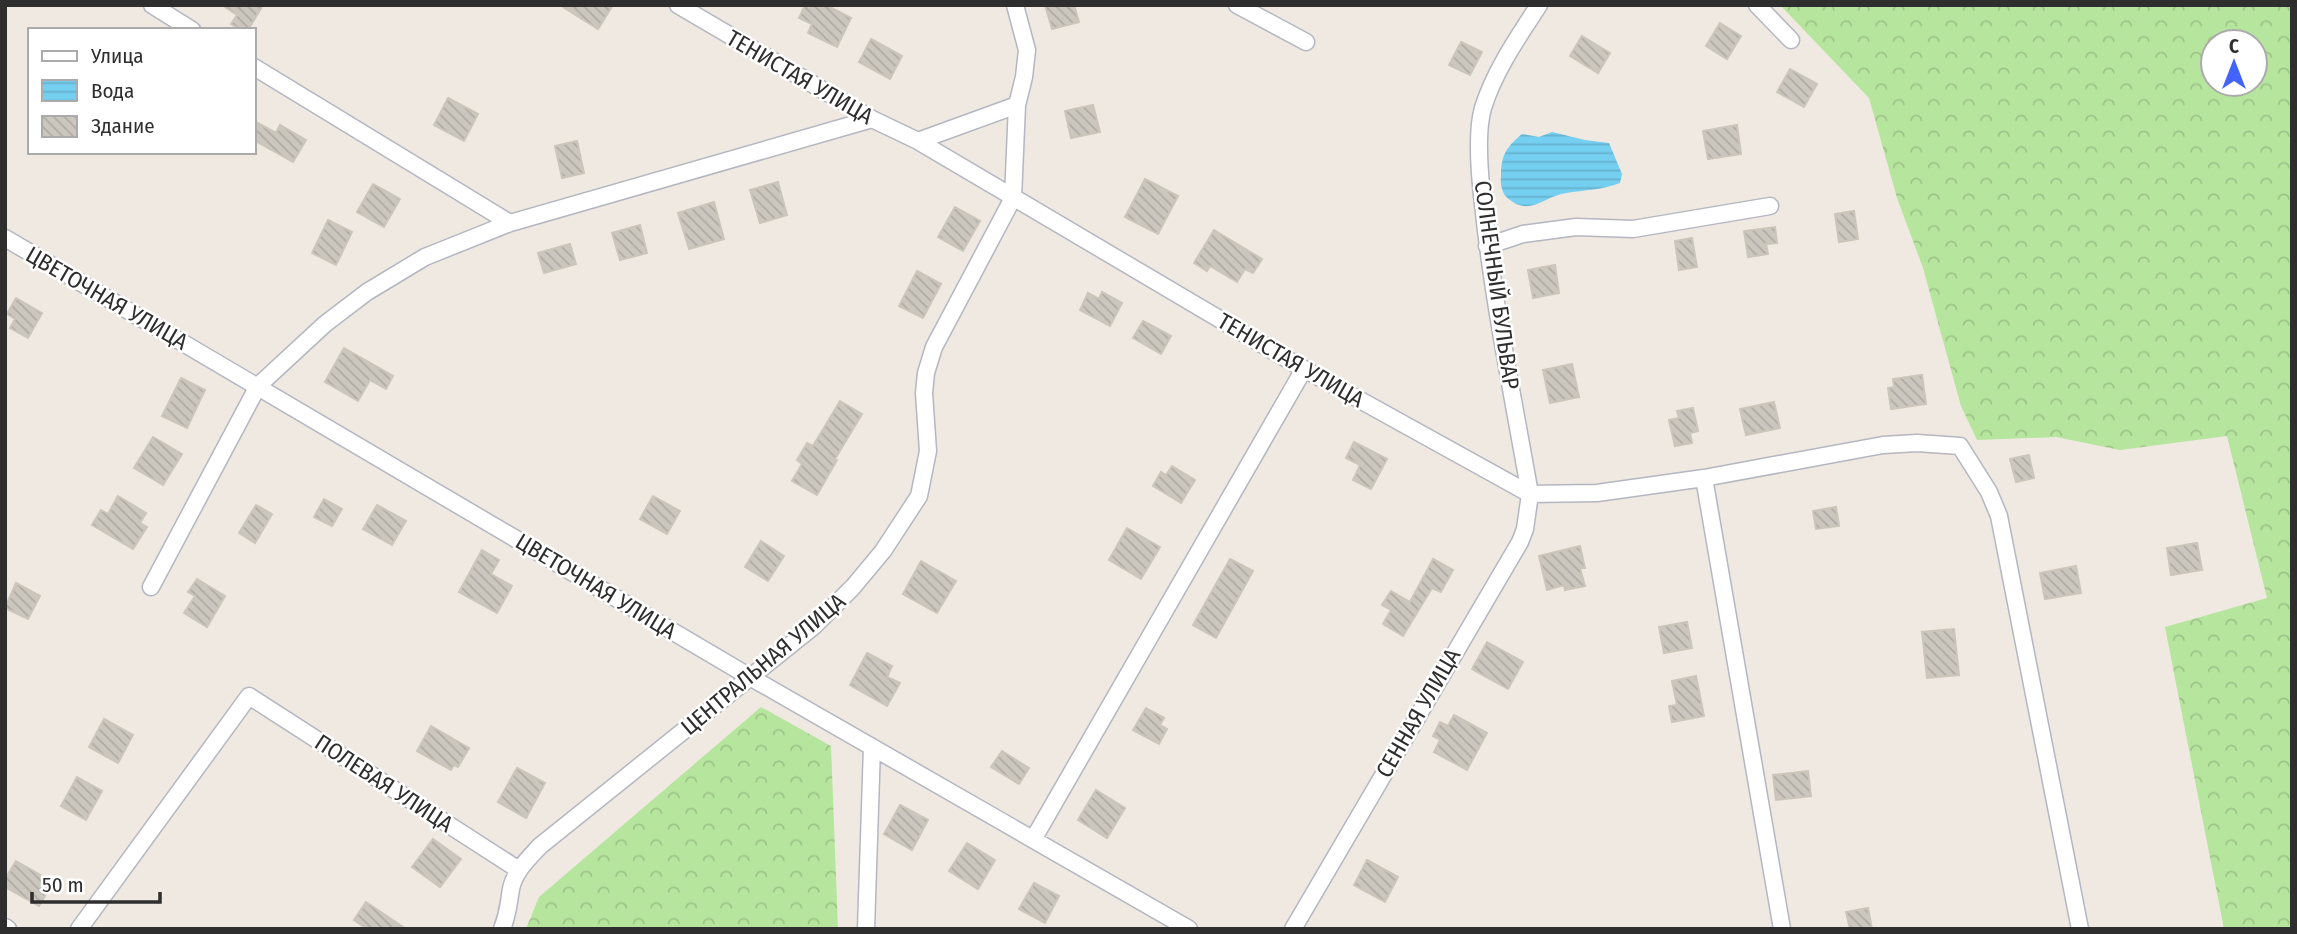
<svg xmlns="http://www.w3.org/2000/svg" width="2297" height="934" viewBox="0 0 2297 934" font-family="'Fira Sans Condensed',sans-serif">
<style>
.forest{fill:url(#forest-crowns);fill-rule:evenodd}
.water{fill:url(#water-rules)}
.building{fill:url(#building-back-hatch);stroke:#cbc5ba;stroke-width:2}
.lines{fill:none;stroke-linecap:round;stroke-linejoin:round}
.street-casing{stroke:#b4b7c1;stroke-width:19}
.street{stroke:#fff;stroke-width:16}
.labels{text-anchor:middle;stroke-width:5;stroke-linejoin:round;paint-order:stroke}
.street-label{font-size:23px;fill:#2e2e2e;stroke:#fff}
</style>
<defs>
<pattern id="forest-crowns" width="20" height="18" patternUnits="userSpaceOnUse" patternTransform="scale(1.75)"><rect width="20" height="18" fill="#b6e59e"/><path d="M2 6a3 3 0 1 1 6 0M12 15a3 3 0 1 1 6 0" fill="none" stroke="#9dc588"/></pattern>
<pattern id="water-rules" width="6" height="5" patternUnits="userSpaceOnUse" patternTransform="scale(1.75)"><rect width="6" height="5" fill="#75cff0"/><path d="M0 2.5h6" fill="none" stroke="#66b2ce"/></pattern>
<pattern id="building-back-hatch" width="6" height="6" patternUnits="userSpaceOnUse" patternTransform="scale(1.75)"><rect width="6" height="6" fill="#cbc7bf"/><path d="M-1 5l2 2M0 0l6 6M5-1l2 2" fill="none" stroke="#afaba4"/></pattern>
</defs>
<rect width="100%" height="100%" fill="#efe9e1"/>
<path class="forest" d="M 1780,5 L 2292,5 L 2292,929 L 2224,929 L 2165,627 L 2267,598 L 2227,436 L 2120,450 L 2056,437 L 1977,440 L 1961,406 L 1923,268 L 1897,198 L 1869,98 ZM 2213,42 L 2255,42 L 2255,84 L 2213,84 Z
M 761,707 L 831,746 L 838,929 L 526,929 L 539,897 Z"/>
<path class="water" d="M 1552,132 L 1585,140 L 1609,143 L 1622,174 L 1620,183 C 1603,190 1584,190 1566,193 C 1545,196 1530,216 1510,200 C 1502,195 1500,185 1501,176 C 1501,156 1506,147 1522,134 L 1539,137 Z"/>
<path class="building" d="M 222,5 L 263,5 L 248,30 L 241,30 L 231,24 L 237,15 Z
M 560,5 L 613,5 L 598,29 Z
M 805,5 L 826,5 L 851,18 L 837,47 L 808,33 L 812,24 L 799,18 Z
M 1045,5 L 1074,5 L 1079,22 L 1052,29 Z
M 1720,23 L 1741,36 L 1727,59 L 1706,46 Z
M 1582,36 L 1610,53 L 1598,73 L 1570,56 Z
M 871,39 L 902,56 L 890,79 L 859,62 Z
M 1461,42 L 1482,52 L 1470,75 L 1449,65 Z
M 1790,69 L 1817,84 L 1804,107 L 1777,92 Z
M 448,98 L 478,114 L 464,141 L 434,125 Z
M 1093,105 L 1100,132 L 1071,138 L 1065,111 Z
M 254,121 L 276,133 L 280,125 L 306,140 L 293,162 L 254,140 Z
M 1737,125 L 1741,154 L 1708,159 L 1703,131 Z
M 577,141 L 584,173 L 562,178 L 555,146 Z
M 1145,179 L 1178,196 L 1158,234 L 1125,217 Z
M 778,182 L 787,215 L 760,223 L 750,190 Z
M 373,184 L 400,199 L 384,227 L 357,212 Z
M 714,202 L 724,239 L 689,249 L 678,213 Z
M 955,207 L 980,221 L 963,251 L 938,237 Z
M 1854,211 L 1858,239 L 1839,242 L 1835,214 Z
M 328,220 L 352,232 L 336,265 L 312,253 Z
M 640,225 L 647,253 L 620,260 L 612,233 Z
M 1775,227 L 1777,243 L 1766,244 L 1768,254 L 1748,257 L 1744,231 Z
M 1214,230 L 1262,259 L 1253,273 L 1245,269 L 1237,282 L 1210,266 L 1207,271 L 1194,263 Z
M 1692,238 L 1697,267 L 1679,270 L 1675,241 Z
M 570,244 L 576,264 L 544,273 L 538,253 Z
M 1555,265 L 1559,293 L 1533,298 L 1528,270 Z
M 917,271 L 941,284 L 923,318 L 899,306 Z
M 1102,292 L 1122,303 L 1110,326 L 1080,310 L 1088,293 L 1099,299 Z
M 16,298 L 42,313 L 28,338 L 10,328 L 15,319 L 7,314 Z
M 1143,321 L 1171,336 L 1161,354 L 1133,338 Z
M 344,348 L 393,376 L 386,389 L 370,380 L 358,401 L 325,382 Z
M 1572,364 L 1579,397 L 1550,403 L 1543,370 Z
M 1922,375 L 1926,404 L 1891,409 L 1888,388 L 1894,387 L 1893,379 Z
M 181,378 L 205,390 L 187,428 L 162,416 Z
M 840,401 L 862,414 L 835,459 L 837,460 L 817,495 L 792,481 L 802,464 L 797,460 L 807,443 L 813,446 Z
M 1774,402 L 1780,428 L 1746,435 L 1740,409 Z
M 1693,408 L 1698,431 L 1690,433 L 1692,443 L 1675,446 L 1669,420 L 1679,418 L 1677,411 Z
M 153,437 L 182,454 L 163,485 L 134,468 Z
M 1354,442 L 1387,459 L 1371,489 L 1353,480 L 1360,465 L 1346,458 Z
M 2029,455 L 2034,478 L 2016,482 L 2010,459 Z
M 1172,466 L 1195,480 L 1181,503 L 1153,486 L 1161,472 L 1166,475 Z
M 118,496 L 146,513 L 140,523 L 147,527 L 133,549 L 92,525 L 101,510 L 108,514 Z
M 653,496 L 680,511 L 667,534 L 640,519 Z
M 324,499 L 342,509 L 332,526 L 314,517 Z
M 256,505 L 272,514 L 255,543 L 239,533 Z
M 377,505 L 406,521 L 392,545 L 363,529 Z
M 1836,507 L 1839,526 L 1816,529 L 1813,511 Z
M 1127,528 L 1160,547 L 1141,579 L 1109,560 Z
M 761,541 L 784,556 L 768,581 L 745,567 Z
M 2197,543 L 2202,570 L 2171,575 L 2167,548 Z
M 1580,546 L 1585,568 L 1580,568 L 1585,586 L 1565,590 L 1564,585 L 1547,590 L 1539,556 Z
M 482,550 L 499,560 L 491,574 L 512,586 L 497,613 L 459,592 Z
M 1230,559 L 1253,571 L 1216,638 L 1193,625 Z
M 1433,559 L 1453,570 L 1441,592 L 1432,588 L 1403,636 L 1383,624 L 1391,610 L 1382,605 L 1391,591 L 1410,602 Z
M 921,561 L 956,581 L 937,613 L 903,594 Z
M 2076,566 L 2081,593 L 2045,599 L 2040,573 Z
M 197,579 L 225,596 L 207,627 L 184,613 L 195,596 L 188,592 Z
M 16,583 L 40,596 L 28,619 L 5,608 Z
M 1687,622 L 1692,648 L 1664,653 L 1659,627 Z
M 1954,629 L 1959,675 L 1927,678 L 1922,632 Z
M 1487,642 L 1523,662 L 1508,689 L 1472,669 Z
M 867,653 L 892,666 L 887,677 L 900,683 L 887,706 L 850,685 Z
M 1696,676 L 1704,716 L 1672,722 L 1669,706 L 1677,705 L 1672,681 Z
M 1146,708 L 1164,718 L 1160,725 L 1167,729 L 1159,744 L 1133,730 Z
M 1454,715 L 1487,733 L 1467,770 L 1434,752 L 1440,740 L 1433,736 L 1440,722 L 1448,726 Z
M 104,719 L 133,735 L 118,763 L 89,747 Z
M 431,726 L 469,748 L 458,767 L 454,765 L 451,770 L 417,751 Z
M 1002,751 L 1029,768 L 1019,784 L 991,767 Z
M 517,768 L 545,783 L 526,818 L 498,802 Z
M 1808,771 L 1811,796 L 1776,800 L 1773,775 Z
M 77,777 L 102,791 L 86,820 L 61,806 Z
M 1096,790 L 1125,808 L 1107,838 L 1078,820 Z
M 900,805 L 928,820 L 912,850 L 884,834 Z
M 433,839 L 461,859 L 440,887 L 412,867 Z
M 967,843 L 995,860 L 978,889 L 949,871 Z
M 1367,860 L 1398,877 L 1385,902 L 1354,885 Z
M 16,861 L 53,882 L 39,906 L 5,887 L 5,879 Z
M 1034,883 L 1059,896 L 1045,923 L 1019,909 Z
M 366,902 L 406,929 L 367,929 L 354,920 Z
M 1868,908 L 1872,929 L 1850,929 L 1846,912 Z"/>
<g class="lines">
<g class="street-casing">
<path id="street" d="M 152,5 L 192,30
M 678,5 L 872,119 L 918,141 L 1304,369 L 1530,494 L 1597,493 L 1704,478 L 1883,445 L 1917,443 L 1960,446 L 1989,492 L 1999,516 L 2080,929
M 1237,5 L 1306,42
M 1757,5 L 1791,40
M 254,67 L 510,223
M 918,141 L 1017,105 L 1024,77 L 1027,50 L 1015,5
M 5,238 L 750,677 L 1189,929
M 1487,246 L 1523,234 L 1576,227 L 1633,229 L 1770,206
M 1704,478 L 1782,929
M 151,587 L 258,386 L 325,324 L 367,292 L 425,257 L 510,223 L 872,119
M 1034,838 L 1304,369
M 5,927 L 8,929
M 79,929 L 249,696 L 519,870
M 502,929 C 509,911 508,906 511,889 C 514,872 529,858 540,846 L 814,626 L 853,587 L 883,551 L 919,496 L 928,451 L 924,393 L 926,373 L 934,347 L 1013,198 L 1017,105
M 866,929 L 872,747
M 1293,929 L 1520,542 L 1525,529 L 1530,494 C 1513,397 1493,301 1483,204 C 1480,179 1476,132 1483,108 C 1494,72 1518,37 1539,5"/>
</g>
<use href="#street" class="street"/>
</g>
<g class="labels">
<g class="street-label">
<text transform="translate(800 77) rotate(30)" y="8">ТЕНИСТАЯ УЛИЦА</text>
<text transform="translate(1497 285) rotate(82)" y="8">СОЛНЕЧНЫЙ БУЛЬВАР</text>
<text transform="translate(107 298) rotate(30)" y="8">ЦВЕТОЧНАЯ УЛИЦА</text>
<text transform="translate(1291 360) rotate(30)" y="8">ТЕНИСТАЯ УЛИЦА</text>
<text transform="translate(596 586) rotate(31)" y="8">ЦВЕТОЧНАЯ УЛИЦА</text>
<text transform="translate(763 664) rotate(-40)" y="8">ЦЕНТРАЛЬНАЯ УЛИЦА</text>
<text transform="translate(1418 713) rotate(-60)" y="8">СЕННАЯ УЛИЦА</text>
<text transform="translate(384 783) rotate(33)" y="8">ПОЛЕВАЯ УЛИЦА</text>
</g>
</g>
<rect width="2297" height="934" fill="none" stroke="#2e2e2e" stroke-width="14"/>
<rect x="28" y="28" width="228" height="126" fill="#ffffff" stroke="#ababab" stroke-width="2"/>
<rect x="42" y="51" width="35" height="10" fill="#ffffff" stroke="#ababab" stroke-width="2"/>
<text x="91" y="63" font-size="21" fill="#2e2e2e">Улица</text>
<rect x="42" y="80" width="35" height="21" fill="url(#water-rules)" stroke="#ababab" stroke-width="2"/>
<text x="91" y="98" font-size="21" fill="#2e2e2e">Вода</text>
<rect x="42" y="116" width="35" height="21" fill="url(#building-back-hatch)" stroke="#ababab" stroke-width="2"/>
<text x="91" y="133" font-size="21" fill="#2e2e2e">Здание</text>
<g transform="translate(2234 63)"><circle r="33" fill="#ffffff" stroke="#ababab" stroke-width="2"/>
<path d="M0-5L12 26L0 18L-12 26Z" fill="#4264fb"/>
<text y="-10" font-size="19" font-weight="bold" text-anchor="middle" fill="#2e2e2e">С</text>
</g>
<path d="M32 892v10h128v-10" fill="none" stroke="#2e2e2e" stroke-width="3.5"/>
<text x="42" y="892" font-size="21" fill="#2e2e2e" stroke="#ffffff" stroke-width="5" paint-order="stroke">50 m</text>
</svg>
